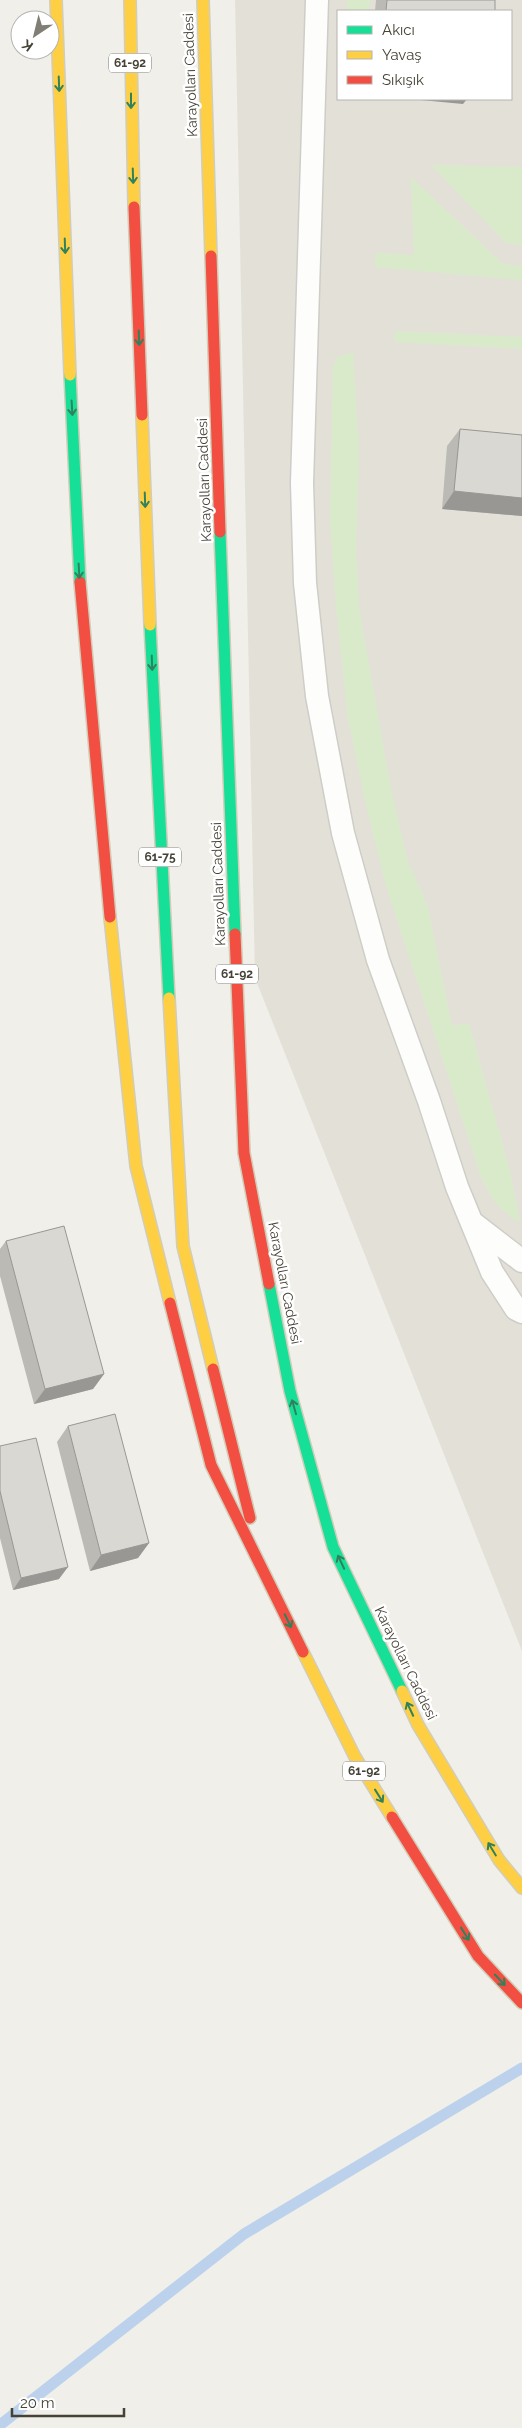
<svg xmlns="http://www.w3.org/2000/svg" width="522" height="2428" viewBox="0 0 522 2428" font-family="Raleway,sans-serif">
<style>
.residential{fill:#e3e1d7;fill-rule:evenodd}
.green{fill:#d9eacb}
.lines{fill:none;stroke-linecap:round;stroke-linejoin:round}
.stream{stroke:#bcd2ec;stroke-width:11}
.lane-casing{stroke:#cecdc7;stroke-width:25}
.fast-casing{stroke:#d2cdb8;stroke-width:14}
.slow-casing{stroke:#d2cdb8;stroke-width:14}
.jam-casing{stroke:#d2cdb8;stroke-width:14}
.lane{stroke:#fdfdfc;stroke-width:22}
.fast{stroke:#16e098;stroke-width:11}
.slow{stroke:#ffcf43;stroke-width:11}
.jam{stroke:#f24e42;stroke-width:11}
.wall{fill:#bbbab5}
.shaded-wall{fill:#999793}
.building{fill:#dad8d2;stroke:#999793}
.oneway{stroke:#32815d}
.labels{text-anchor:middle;stroke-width:5;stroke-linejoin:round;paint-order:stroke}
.shield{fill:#fff;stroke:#7d7b72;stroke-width:1}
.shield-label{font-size:12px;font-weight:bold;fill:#454236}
.street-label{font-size:14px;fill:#454236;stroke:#fff}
</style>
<rect width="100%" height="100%" fill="#f0efea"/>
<path class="residential" d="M 235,0 L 522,0 L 522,1651 L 255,978 ZM 338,11 L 511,11 L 511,99 L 338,99 Z"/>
<path class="green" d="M 347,0 L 370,0 L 369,11 L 347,11 Z
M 431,165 L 522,167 L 522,245 L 506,243 Z
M 411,177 L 503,264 L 522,266 L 522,280 L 375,267 L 375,253 L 414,255 Z
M 395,331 L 522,337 L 522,349 L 394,342 Z
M 353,352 L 359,448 L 356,547 L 359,608 L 390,784 L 407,859 L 428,907 L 452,1026 L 469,1023 L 510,1171 L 520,1222 C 498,1211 491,1198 481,1177 L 386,886 L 366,805 L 348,719 L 336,606 L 330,520 L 333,366 L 338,357 Z"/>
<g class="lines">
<path class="stream" d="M 0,2425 L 244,2234 L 522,2068"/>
<g class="lane-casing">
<path id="lane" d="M 317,0 L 302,483 L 305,583 L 317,696 L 343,833 L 378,960 L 429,1101 L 457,1187 L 492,1272 L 516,1309 L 522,1312
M 474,1224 L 522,1261"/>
</g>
<g class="fast-casing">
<path id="fast" d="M 70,375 L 80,582
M 220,532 L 235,934
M 150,625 L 169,998
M 269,1284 L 290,1391 L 333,1547 L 402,1691"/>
</g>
<g class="slow-casing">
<path id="slow" d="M 56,0 L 70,375
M 130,0 L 134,207
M 203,0 L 211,256
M 142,415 L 150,625
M 110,917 L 136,1166 L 170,1303
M 169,998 L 183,1246 L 213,1369
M 303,1652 L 355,1757 L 392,1817
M 402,1691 L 418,1725 L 499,1860 L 522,1888"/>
</g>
<g class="jam-casing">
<path id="jam" d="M 134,207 L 142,415
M 211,256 L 220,532
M 80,582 L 110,917
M 235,934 L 244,1153 L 269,1284
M 170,1303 L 211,1465 L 303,1652
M 213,1369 L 250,1518
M 392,1817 L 478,1956 L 522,2003"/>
</g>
<use href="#lane" class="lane"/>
<use href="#fast" class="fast"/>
<use href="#slow" class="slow"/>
<use href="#jam" class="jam"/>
</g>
<path class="wall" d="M 376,0 L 495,0 L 495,11 L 375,11 Z
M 460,429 L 522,435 L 522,516 L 442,509 L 447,446 Z
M 6,1241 L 104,1374 L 93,1389 L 34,1404 L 0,1276 L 0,1249 Z
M 68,1426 L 149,1543 L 138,1558 L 90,1571 L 57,1442 Z
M 0,1446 L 59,1579 L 13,1590 L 0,1538 Z"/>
<path class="shaded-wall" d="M 410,99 L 467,99 L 463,104 Z
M 454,491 L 522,498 L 522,516 L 442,509 Z
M 104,1374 L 93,1389 L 34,1404 L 45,1389 Z
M 149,1543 L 138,1558 L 90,1571 L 101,1555 Z
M 68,1567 L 59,1579 L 13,1590 L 21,1578 Z"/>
<path class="building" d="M 387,0 L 495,0 L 495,11 L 386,11 Z
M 460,429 L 522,435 L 522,498 L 454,491 Z
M 64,1226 L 104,1374 L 45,1389 L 6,1241 Z
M 115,1414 L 149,1543 L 101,1555 L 68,1426 Z
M 36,1438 L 68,1567 L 21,1578 L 0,1491 L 0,1446 Z"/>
<defs><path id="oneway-shaft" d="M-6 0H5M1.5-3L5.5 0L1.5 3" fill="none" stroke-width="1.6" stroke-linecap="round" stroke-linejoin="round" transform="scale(1.25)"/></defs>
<g class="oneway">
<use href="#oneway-shaft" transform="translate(59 84) rotate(88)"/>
<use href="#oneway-shaft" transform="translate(131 101) rotate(90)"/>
<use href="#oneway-shaft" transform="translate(133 176) rotate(88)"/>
<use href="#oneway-shaft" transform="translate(65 246) rotate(88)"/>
<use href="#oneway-shaft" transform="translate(139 338) rotate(88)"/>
<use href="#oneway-shaft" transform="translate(72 408) rotate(87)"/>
<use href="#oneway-shaft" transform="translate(145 500) rotate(88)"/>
<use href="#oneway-shaft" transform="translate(79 571) rotate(87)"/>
<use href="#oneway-shaft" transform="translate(152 663) rotate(88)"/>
<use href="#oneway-shaft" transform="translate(294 1407) rotate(-106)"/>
<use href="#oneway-shaft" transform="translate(341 1562) rotate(-115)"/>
<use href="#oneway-shaft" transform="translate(288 1621) rotate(64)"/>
<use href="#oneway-shaft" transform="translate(410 1709) rotate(-115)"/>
<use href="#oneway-shaft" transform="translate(379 1796) rotate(58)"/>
<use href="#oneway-shaft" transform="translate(492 1849) rotate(-121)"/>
<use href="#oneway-shaft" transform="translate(465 1934) rotate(58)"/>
<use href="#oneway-shaft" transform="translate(500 1980) rotate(47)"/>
</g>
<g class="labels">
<g class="shield">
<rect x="109" y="53.5" width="42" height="19" rx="4"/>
<rect x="139" y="847.5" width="42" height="19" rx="4"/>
<rect x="216" y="964.5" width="42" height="19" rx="4"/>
<rect x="343" y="1761.5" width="42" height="19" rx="4"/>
</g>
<g class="shield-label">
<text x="130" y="67">61-92</text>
<text x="160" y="861">61-75</text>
<text x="237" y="978">61-92</text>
<text x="364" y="1775">61-92</text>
</g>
<g class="street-label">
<text transform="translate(190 75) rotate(-92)" y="5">Karayolları Caddesi</text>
<text transform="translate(204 480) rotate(-92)" y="5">Karayolları Caddesi</text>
<text transform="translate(218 884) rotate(-92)" y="5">Karayolları Caddesi</text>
<text transform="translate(285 1283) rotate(79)" y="5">Karayolları Caddesi</text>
<text transform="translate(406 1663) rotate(64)" y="5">Karayolları Caddesi</text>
</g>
</g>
<rect x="337" y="10" width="175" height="90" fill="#ffffff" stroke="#b5b3af"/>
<rect x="347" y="26" width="25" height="8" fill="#16e098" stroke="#b5b3af"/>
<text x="382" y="35" font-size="15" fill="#454236">Akıcı</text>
<rect x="347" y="51" width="25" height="8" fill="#ffcf43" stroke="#b5b3af"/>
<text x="382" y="60" font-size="15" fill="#454236">Yavaş</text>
<rect x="347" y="76" width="25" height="8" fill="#f24e42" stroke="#b5b3af"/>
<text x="382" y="85" font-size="15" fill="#454236">Sıkışık</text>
<g transform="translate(35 35) rotate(215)"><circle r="24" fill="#ffffff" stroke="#b5b3af"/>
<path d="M0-4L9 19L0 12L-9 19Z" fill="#817f75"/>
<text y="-8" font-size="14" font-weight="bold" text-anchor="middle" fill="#454236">K</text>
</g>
<path d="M12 2408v8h112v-8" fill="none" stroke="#454236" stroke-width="2.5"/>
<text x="20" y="2408" font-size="15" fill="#454236" stroke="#ffffff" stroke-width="4" paint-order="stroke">20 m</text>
</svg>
